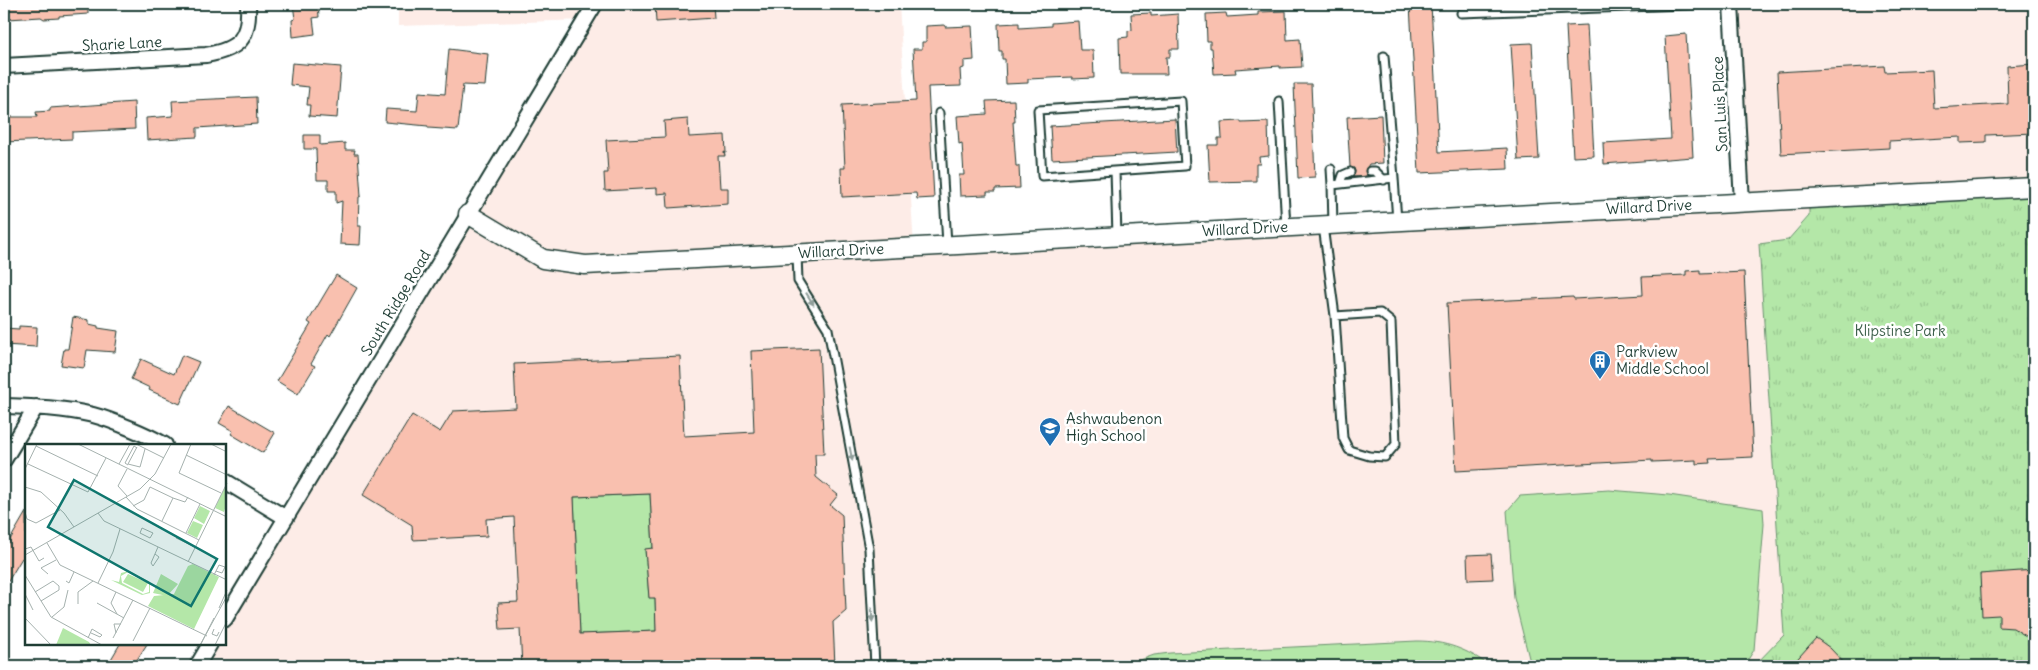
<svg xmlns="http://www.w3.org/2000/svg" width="2038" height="670" viewBox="0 0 2038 670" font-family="Delius,sans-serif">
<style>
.built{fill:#fdece7}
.green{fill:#b4e7a8;stroke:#6a926e}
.park{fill:url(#park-tufts);stroke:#6a926e}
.building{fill:#f9c0af;stroke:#1f3d34;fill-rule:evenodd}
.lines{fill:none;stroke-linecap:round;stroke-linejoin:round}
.service-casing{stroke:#1f3d34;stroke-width:11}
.minor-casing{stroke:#1f3d34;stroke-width:18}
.tertiary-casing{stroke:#1f3d34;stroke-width:21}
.service{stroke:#fff;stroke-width:7}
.minor{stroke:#fff;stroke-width:14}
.tertiary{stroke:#fff;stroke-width:18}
.oneway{fill:#8f9e9a}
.labels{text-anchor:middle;stroke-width:5;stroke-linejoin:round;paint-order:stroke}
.street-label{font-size:15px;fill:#1f3d34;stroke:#fff}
.park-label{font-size:15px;fill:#3d5f4b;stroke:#fff}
.poi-label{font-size:15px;fill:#1f3d34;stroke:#fff;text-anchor:start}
.inset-road{fill:none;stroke:#a5b1ae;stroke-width:1}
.view{fill:#0f766e;fill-opacity:0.15;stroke:#0f766e;stroke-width:2.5}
.inset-edge{fill:none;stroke:#1f3d34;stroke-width:2.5}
</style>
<defs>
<pattern id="park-tufts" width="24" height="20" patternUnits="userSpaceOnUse" patternTransform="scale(1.25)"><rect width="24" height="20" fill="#b4e7a8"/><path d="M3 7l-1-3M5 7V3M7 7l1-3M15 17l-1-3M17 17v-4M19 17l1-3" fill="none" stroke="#9ac791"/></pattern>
</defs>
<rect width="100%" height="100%" fill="#fff"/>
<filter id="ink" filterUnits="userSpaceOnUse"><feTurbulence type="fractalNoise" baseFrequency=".02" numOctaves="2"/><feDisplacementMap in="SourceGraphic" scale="10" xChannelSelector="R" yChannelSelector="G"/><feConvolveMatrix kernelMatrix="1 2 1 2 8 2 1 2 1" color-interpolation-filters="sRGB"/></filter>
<g filter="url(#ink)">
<path class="built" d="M 398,4 L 899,4 L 914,247 L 1741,202 L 1731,4 L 2034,4 L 2034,187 L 1809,199 L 1809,215 L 1788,240 L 1759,245 L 1784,635 L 1754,666 L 197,666 L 210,644 L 225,644 L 225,619 L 585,20 L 398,26 Z"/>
<path class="green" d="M 1609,490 L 1669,495 L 1763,509 L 1764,524 L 1754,650 L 1744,666 L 1531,666 L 1514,598 L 1507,511 L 1520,496 Z
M 650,494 L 653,548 L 645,550 L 649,597 L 655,598 L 656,631 L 580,634 L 574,497 Z
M 1417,641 C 1445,641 1467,649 1490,666 L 1447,666 L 1418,662 L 1337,666 L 1124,666 L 1154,655 L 1170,653 Z"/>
<path class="park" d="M 2034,187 L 2034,666 L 1754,666 L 1784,635 L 1759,244 L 1788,240 L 1809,216 L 1809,199 Z"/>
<path class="building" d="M 4,4 L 88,4 L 88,14 L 59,16 L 59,18 L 44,19 L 41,17 L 8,19 L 8,17 L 4,17 Z
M 293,4 L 318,4 L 319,17 L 313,18 L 315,34 L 293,37 L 292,20 L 295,19 Z
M 655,4 L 713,4 L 714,18 L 656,22 Z
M 1410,4 L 1431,4 L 1439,152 L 1507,148 L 1508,169 L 1419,173 Z
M 1286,11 L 1287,40 L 1300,39 L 1302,67 L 1280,68 L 1280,66 L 1235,69 L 1236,73 L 1214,74 L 1212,48 L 1210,48 L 1210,41 L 1207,41 L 1206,14 L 1226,13 L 1227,17 L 1258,15 L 1258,12 Z
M 1151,13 L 1151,16 L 1178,14 L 1179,49 L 1170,49 L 1170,57 L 1166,57 L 1167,74 L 1120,74 L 1119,38 L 1128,37 L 1128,31 L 1132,30 L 1131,14 Z
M 1078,21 L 1080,50 L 1093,50 L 1094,78 L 1072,79 L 1072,77 L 1028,79 L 1028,83 L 1006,84 L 1005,59 L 1002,59 L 1002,51 L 999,51 L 998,24 L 1019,23 L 1019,28 L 1051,26 L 1051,23 Z
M 945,25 L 945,27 L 972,26 L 974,60 L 964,61 L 964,68 L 960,69 L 961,86 L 928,87 L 934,198 L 917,199 L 916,193 L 842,197 L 841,168 L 845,168 L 842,105 L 916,101 L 913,49 L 922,49 L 922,42 L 926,42 L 926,26 Z
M 1587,25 L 1594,156 L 1573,157 L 1566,26 Z
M 1686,34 L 1693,157 L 1604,164 L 1603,143 L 1671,139 L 1665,36 Z
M 1532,43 L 1539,159 L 1518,160 L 1511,44 Z
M 449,49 L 488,54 L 485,86 L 463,85 L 458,130 L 428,128 L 428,126 L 385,122 L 386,109 L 417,111 L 419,92 L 445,94 Z
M 292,63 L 341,67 L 337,118 L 309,116 L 310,105 L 307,105 L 309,87 L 290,85 Z
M 2034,64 L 2034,133 L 1986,135 L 1986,142 L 1960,143 L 1960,137 L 1889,141 L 1889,148 L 1781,154 L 1777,72 L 1884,66 L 1885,72 L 1932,70 L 1934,108 L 2008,104 L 2007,66 Z
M 1294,84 L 1311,84 L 1315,177 L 1298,178 Z
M 256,97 L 257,124 L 197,128 L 197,137 L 147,140 L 146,118 L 173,116 L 172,101 Z
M 1014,100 L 1015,122 L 1013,122 L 1016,166 L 1019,166 L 1020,188 L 995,189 L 995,192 L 987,192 L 987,195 L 960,196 L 959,175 L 964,175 L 962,143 L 959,144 L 957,116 L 987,114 L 986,101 Z
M 134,102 L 135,129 L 72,132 L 72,139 L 4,142 L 4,117 L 37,117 L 36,112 L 50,111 L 50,108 Z
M 1381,115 L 1383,163 L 1369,164 L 1365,171 L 1368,176 L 1352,177 L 1355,172 L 1354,168 L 1350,167 L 1347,117 Z
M 688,119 L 689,137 L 725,135 L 726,153 L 724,152 L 725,156 L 718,156 L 720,188 L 728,188 L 728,204 L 668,208 L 667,193 L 657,194 L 657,188 L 605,191 L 604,173 L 608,173 L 606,140 L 665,137 L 664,121 Z
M 1175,119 L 1177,152 L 1052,159 L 1050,126 Z
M 1241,121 L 1241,123 L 1268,122 L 1269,156 L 1259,157 L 1260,164 L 1256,164 L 1256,181 L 1210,182 L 1208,145 L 1218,145 L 1218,138 L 1222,138 L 1221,122 Z
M 304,135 L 320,135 L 320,145 L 345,143 L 345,150 L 355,150 L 354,154 L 358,154 L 361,196 L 359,197 L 358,226 L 361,226 L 360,245 L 340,244 L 342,201 L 336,203 L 336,191 L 328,191 L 328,180 L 317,180 L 316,149 L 304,149 Z
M 1700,270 L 1700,274 L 1744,272 L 1753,457 L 1709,459 L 1710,463 L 1696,464 L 1696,460 L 1652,462 L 1652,460 L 1456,471 L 1447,303 L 1573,297 L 1574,299 L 1643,295 L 1642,277 L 1686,275 L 1686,271 Z
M 336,275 L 357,288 L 330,336 L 328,334 L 311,364 L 315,366 L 298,394 L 277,381 L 311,324 L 308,322 Z
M 73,317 L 89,320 L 89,324 L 98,326 L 98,328 L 118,331 L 115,352 L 87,350 L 84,368 L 61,365 L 64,349 L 68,349 Z
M 19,326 L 37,327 L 36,347 L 4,345 L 4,328 L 19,329 Z
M 819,348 L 824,454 L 815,454 L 816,477 L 838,495 L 830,505 L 842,515 L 846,611 L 833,622 L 835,666 L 522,666 L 520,629 L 500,630 L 498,603 L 518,602 L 514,517 L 486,519 L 487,536 L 413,540 L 412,525 L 363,495 L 412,415 L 440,432 L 453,411 L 516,408 L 514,364 L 680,356 L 684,436 L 754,432 L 751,351 ZM 650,494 L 653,548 L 645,549 L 649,598 L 655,598 L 656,631 L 580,634 L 574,497 Z
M 182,355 L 199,362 L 180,404 L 149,390 L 150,388 L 131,379 L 141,359 L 174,374 Z
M 229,406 L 275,433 L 263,453 L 231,434 L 233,431 L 219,423 Z
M 26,512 L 26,561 L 22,558 L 4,588 L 4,550 Z
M 1491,554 L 1493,579 L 1468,580 L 1467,555 Z
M 2034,570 L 2034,641 L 2013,628 L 1999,627 L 1999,615 L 1982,616 L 1980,574 Z
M 1816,638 L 1830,648 L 1847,666 L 1791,666 Z
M 120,644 L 147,644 L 133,666 L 107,666 Z"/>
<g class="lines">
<g class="service-casing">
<path id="service" d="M 1461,13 L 1712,4
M 1384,56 L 1394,178
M 1181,101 L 1185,166 L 1042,176 L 1038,110 Z
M 1279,101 L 1286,227
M 939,113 L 947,244
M 1331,169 L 1332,185
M 1115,171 L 1117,236
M 1370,171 L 1375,171 L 1384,180
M 1340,184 L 1343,175 L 1350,172
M 1333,225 L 1332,185 L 1394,178 L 1397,221
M 1323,226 L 1335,316 L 1343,438 L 1349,450 L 1369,456 L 1385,457 L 1396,444 L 1391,322 L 1380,313 L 1335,316
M 797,254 L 798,281 L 828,329 L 869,549 L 875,666"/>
</g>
<g class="minor-casing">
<path id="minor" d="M 1731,4 L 1742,202
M 4,66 L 206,55 C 239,49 250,39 248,4
M 4,406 C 33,407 64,408 93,415 C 112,420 148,435 165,445
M 4,460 L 36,407
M 225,481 L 286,518
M 225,619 L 595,4
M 197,666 L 210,644"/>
</g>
<g class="tertiary-casing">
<path id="tertiary" d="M 468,214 L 543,259 L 585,265 L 2034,187"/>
</g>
<use href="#service" class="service"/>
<use href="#minor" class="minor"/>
<use href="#tertiary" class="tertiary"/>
</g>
<defs><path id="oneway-solid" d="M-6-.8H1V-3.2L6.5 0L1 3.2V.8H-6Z" transform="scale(1.25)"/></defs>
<g class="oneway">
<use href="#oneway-solid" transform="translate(810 299) rotate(58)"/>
<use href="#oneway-solid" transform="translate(851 454) rotate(79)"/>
<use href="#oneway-solid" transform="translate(872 615) rotate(87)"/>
</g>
</g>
<defs>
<g id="building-pin" transform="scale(1.125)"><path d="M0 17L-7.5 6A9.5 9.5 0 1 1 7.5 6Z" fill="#1f6fb2" stroke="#fff"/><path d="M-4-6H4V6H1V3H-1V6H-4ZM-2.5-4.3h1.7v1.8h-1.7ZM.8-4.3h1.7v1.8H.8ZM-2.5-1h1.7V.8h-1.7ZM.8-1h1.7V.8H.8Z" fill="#fff"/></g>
<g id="school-pin" transform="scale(1.125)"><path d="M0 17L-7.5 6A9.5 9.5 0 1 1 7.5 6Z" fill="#1f6fb2" stroke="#fff"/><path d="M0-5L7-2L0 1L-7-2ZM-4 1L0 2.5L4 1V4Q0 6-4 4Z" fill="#fff"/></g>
</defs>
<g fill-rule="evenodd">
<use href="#building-pin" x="1600" y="361"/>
<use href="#school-pin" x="1050" y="428"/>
</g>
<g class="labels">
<g class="street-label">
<text transform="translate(122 44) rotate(-3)" y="5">Sharie Lane</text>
<text transform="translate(1720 104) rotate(-93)" y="5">San Luis Place</text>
<text transform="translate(1649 207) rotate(-3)" y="5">Willard Drive</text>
<text transform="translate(1245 229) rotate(-3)" y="5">Willard Drive</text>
<text transform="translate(841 251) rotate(-3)" y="5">Willard Drive</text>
<text transform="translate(396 303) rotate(-59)" y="5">South Ridge Road</text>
</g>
<g class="park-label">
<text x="1900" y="336">Klipstine Park</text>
</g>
<g class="poi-label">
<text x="1616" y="357">Parkview<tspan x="1616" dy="17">Middle School</tspan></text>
<text x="1066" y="424">Ashwaubenon<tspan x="1066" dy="17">High School</tspan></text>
</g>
</g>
<g transform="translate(25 444)">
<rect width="201" height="201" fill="#fff"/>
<path d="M 201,41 L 201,61 L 199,68 L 190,64 ZM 175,62 L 185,67 L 179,80 L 169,74 ZM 168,77 L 178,81 L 172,94 L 162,89 ZM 104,127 L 125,138 L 125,149 L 117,151 L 86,136 L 94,138 L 96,129 ZM 103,128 L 124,139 L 124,148 L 118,150 L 97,139 L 96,132 ZM 103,130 L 123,139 L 118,148 L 98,138 ZM 136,130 L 153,140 L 142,152 L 128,149 Z" fill="#b4e7a8" fill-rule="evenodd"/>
<path d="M 38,184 L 64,198 L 66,201 L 31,201 Z" fill="#b4e7a8"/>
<path d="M 168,120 L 194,133 L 169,185 L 123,162 L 129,152 L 149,150 L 163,122 Z" fill="#b4e7a8"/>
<path class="inset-road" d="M 53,0 L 202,73M 111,0 L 139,14M 166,0 L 154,29 L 196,49M 186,0 L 202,8M 11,2 L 73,32M 161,11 L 202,31M 3,20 L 63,48 L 81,14M 94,20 L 105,0M 103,20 L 115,23 L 120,5M 103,20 L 112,3M 103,21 L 100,19 L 109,2 L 112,4M 0,25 L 12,0M 102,25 L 93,42 L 102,52M 0,43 L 16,48 L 39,69 L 49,83M 101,53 L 112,65 L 174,96M 108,62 L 119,56 L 125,43 L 148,54M 0,68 L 2,75 L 11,79 L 35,66M 73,69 L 79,77 L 202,136M 137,77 L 148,54 L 160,58 L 163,53M 117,84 L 128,89 L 125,94 L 115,89 ZM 161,89 L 175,60M 151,94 L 170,103M 22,99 L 35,121 L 182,192M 0,105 L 6,103 L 14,117 L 19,114M 130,110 L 134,113 L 128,122 L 126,119 L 133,103M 0,111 L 115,45 L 130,30 L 146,0M 163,118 L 202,39M 23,130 L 16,124 L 31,116M 0,131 L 26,173 L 77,201M 189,131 L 194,121 L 200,123 L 197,129 L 191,127M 41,137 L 44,139 L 49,128M 73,139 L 88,108 L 95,85M 10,148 L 28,137 L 34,142 L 34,146 L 16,157M 91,148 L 86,159 L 92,170M 0,150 L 8,166M 72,159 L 99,174M 53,160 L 53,148 L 68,137M 194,164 L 202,146M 27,173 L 39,163 L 43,146M 0,174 L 26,201M 189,185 L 187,190 L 192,192 L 194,188M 91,189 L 89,180 L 96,180M 63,194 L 67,185 L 77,191 L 75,193 L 66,189M 88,194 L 108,156M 108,197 L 125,164M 176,200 L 189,174M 175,201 L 202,152M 190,201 L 202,177"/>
<path class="view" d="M 49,36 L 192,115 L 166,162 L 23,83 Z"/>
<rect width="201" height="201" class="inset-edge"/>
</g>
<rect width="2038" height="670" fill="none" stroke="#fff" stroke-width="20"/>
<rect x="10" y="10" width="2018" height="650" fill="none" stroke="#1f3d34" stroke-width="2" filter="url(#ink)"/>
</svg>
